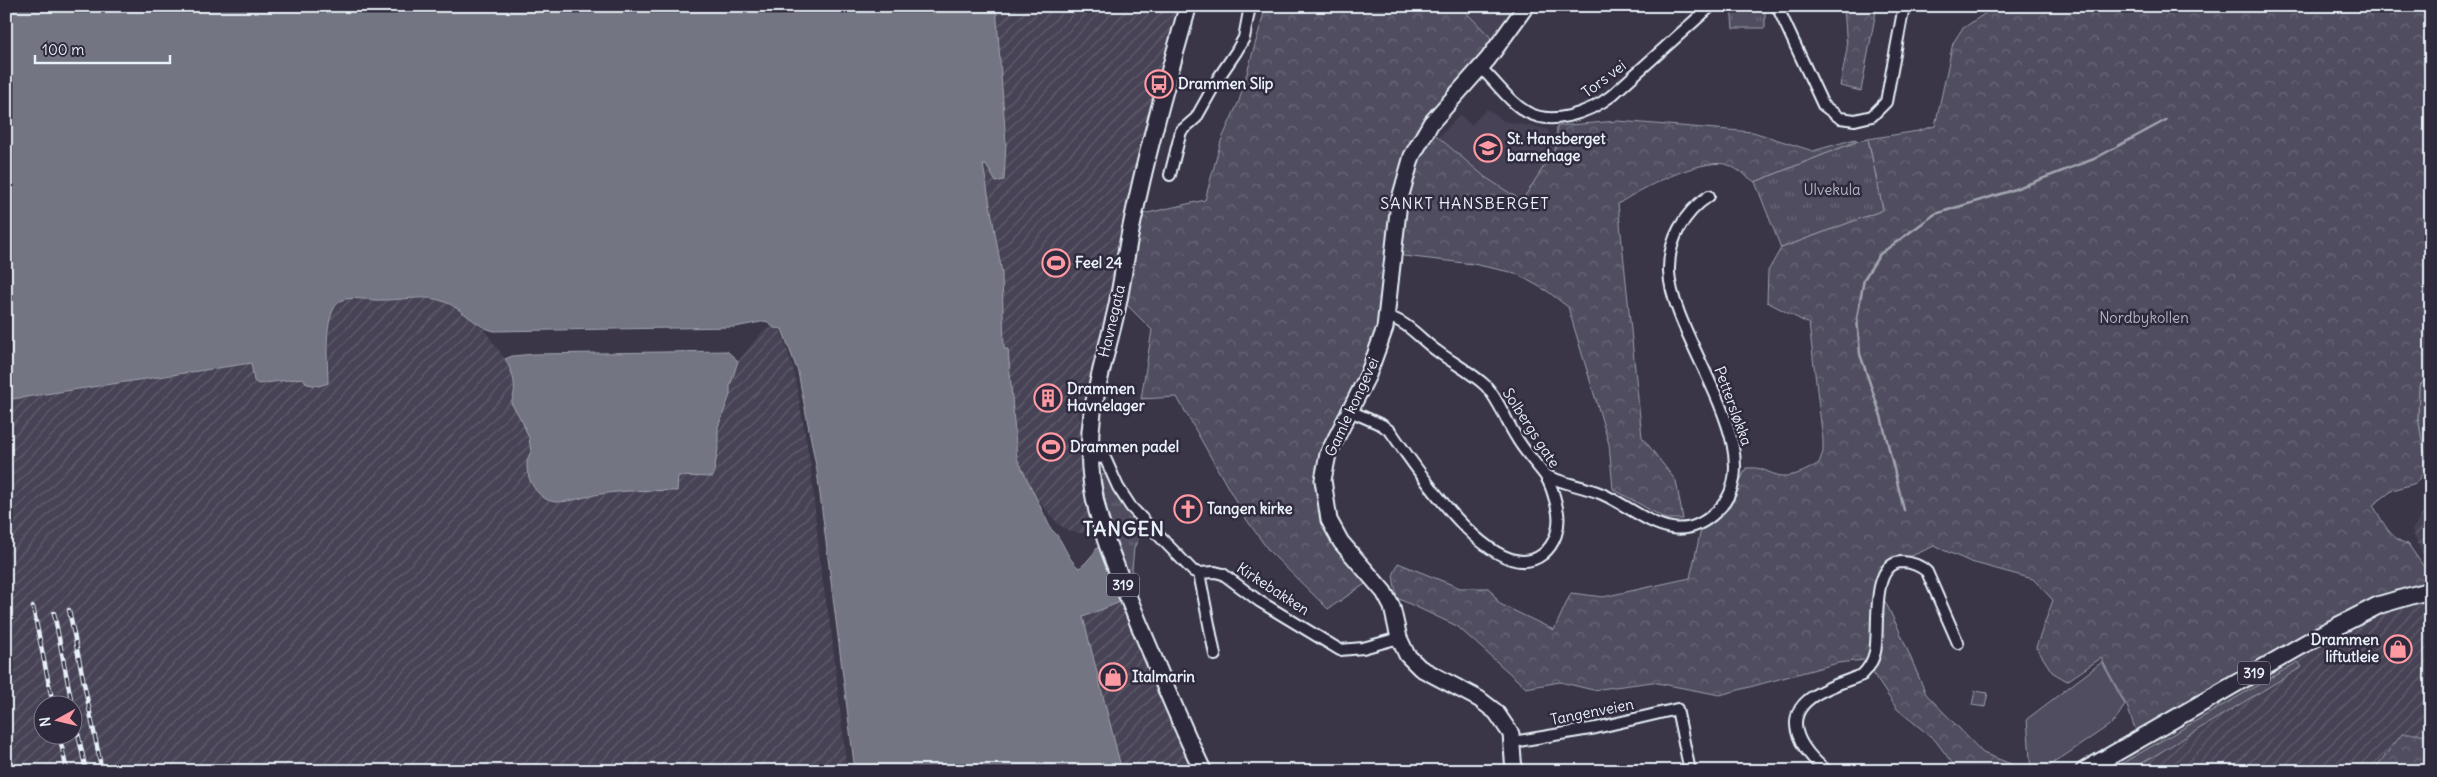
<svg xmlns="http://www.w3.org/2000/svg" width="2437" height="777" viewBox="0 0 2437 777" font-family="Delius,sans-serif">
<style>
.built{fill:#464354}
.industrial{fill:url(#industrial-furrows);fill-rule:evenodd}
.grass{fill:#504e5f;stroke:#9ca0ac}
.forest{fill:url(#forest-crowns);stroke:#9ca0ac}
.park{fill:url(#park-tufts);stroke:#9ca0ac}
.water{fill:#737482;stroke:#a2a6b1}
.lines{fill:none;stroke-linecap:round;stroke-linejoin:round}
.stream{stroke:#a2a6b1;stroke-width:2.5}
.street-casing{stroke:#e8f1f8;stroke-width:14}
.secondary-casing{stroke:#e8f1f8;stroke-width:19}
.primary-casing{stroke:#e8f1f8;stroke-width:20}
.street{stroke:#2f2a3d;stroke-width:10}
.secondary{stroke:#2f2a3d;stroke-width:15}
.primary{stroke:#2f2a3d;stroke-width:16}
.rail-casing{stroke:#e8f1f8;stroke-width:4.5}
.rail{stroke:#2f2a3d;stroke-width:2.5;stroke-dasharray:8;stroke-linecap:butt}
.labels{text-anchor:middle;stroke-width:5;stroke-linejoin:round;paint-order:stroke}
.shield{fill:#2f2a3d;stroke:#b0b5c0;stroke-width:1}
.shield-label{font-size:14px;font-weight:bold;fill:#e8f1f8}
.street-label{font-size:15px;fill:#e8f1f8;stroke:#2f2a3d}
.poi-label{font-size:15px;font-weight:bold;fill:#e8f1f8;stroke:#2f2a3d;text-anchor:start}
.park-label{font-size:15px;fill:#b3b8c2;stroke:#2f2a3d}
.neighbourhood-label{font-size:16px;letter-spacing:1px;fill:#e8f1f8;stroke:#2f2a3d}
.district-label{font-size:20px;font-weight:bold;letter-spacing:1px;fill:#e8f1f8;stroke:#2f2a3d}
</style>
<defs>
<pattern id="industrial-furrows" width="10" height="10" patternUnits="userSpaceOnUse" patternTransform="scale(1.25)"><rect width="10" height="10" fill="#464354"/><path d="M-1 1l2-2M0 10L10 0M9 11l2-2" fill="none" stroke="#615f6d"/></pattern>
<pattern id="forest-crowns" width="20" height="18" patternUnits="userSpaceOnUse" patternTransform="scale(1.25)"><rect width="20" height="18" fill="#504e5f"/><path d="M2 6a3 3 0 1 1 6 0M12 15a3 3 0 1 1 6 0" fill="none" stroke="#696877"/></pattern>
<pattern id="park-tufts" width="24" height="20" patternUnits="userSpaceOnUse" patternTransform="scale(1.25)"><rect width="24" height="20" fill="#504e5f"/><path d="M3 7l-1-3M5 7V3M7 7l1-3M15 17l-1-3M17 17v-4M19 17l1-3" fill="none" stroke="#696877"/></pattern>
</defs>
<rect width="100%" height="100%" fill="#3a3648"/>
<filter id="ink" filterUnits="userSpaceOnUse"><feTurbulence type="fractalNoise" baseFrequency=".02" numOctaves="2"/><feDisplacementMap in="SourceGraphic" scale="10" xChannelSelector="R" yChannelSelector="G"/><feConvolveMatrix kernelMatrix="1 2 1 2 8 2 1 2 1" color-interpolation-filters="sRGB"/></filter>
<g filter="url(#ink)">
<path class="built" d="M 1460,6 L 1517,6 L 1495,42 Z
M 1487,109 L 1504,121 L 1547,129 L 1556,147 L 1522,202 L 1485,177 L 1439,137 L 1460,115 L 1471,125 Z"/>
<path class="industrial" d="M 996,6 L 1178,6 L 1155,98 L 1108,322 L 1079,413 L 1096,532 L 1079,533 L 1069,531 L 1058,524 L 1034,495 L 1017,458 L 1008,349 L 1004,349 L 1002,273 L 983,165 L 986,164 L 996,182 L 1004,180 L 1006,143 Z
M 414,297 L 442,301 L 458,308 L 483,328 L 505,359 L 512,371 L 514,384 L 514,396 L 511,403 L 522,421 L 529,438 L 531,452 L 554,502 L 621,491 L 677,491 L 678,476 L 718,449 L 718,427 L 730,395 L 730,386 L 738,361 L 764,330 L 775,327 L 781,331 L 794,371 L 811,468 L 821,573 L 831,629 L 847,771 L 6,771 L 6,400 L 251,363 L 254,381 L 258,384 L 303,377 L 328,383 L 329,318 L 334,305 L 345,298 L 385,300 ZM 42,704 L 72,704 L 72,734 L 42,734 Z
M 2431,501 L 2431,573 L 2412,530 Z
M 2431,590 L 2431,734 L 2402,734 L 2373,771 L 2086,771 L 2320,635 Z
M 1124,601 L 1196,771 L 1122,771 L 1083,617 Z"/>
<path class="grass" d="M 2431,375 L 2431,466 L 2427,468 L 2418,418 L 2419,386 Z
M 2102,662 L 2125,705 L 2114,722 L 2042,771 L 2031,771 L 2027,719 Z
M 2298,662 L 2302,667 L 2129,771 L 2109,771 Z"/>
<path class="forest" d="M 1266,6 L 1460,6 L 1495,42 L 1412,156 L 1389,306 L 1328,454 L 1329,520 L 1374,578 L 1328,609 L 1269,551 L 1244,516 L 1177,397 L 1141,399 L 1152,330 L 1126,304 L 1143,214 L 1205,200 L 1221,141 L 1239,101 Z
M 1844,6 L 1877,6 L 1861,91 L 1840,86 L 1847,49 Z
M 1996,6 L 2431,6 L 2431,374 L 2419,386 L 2418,418 L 2427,468 L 2416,483 L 2393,490 L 2373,505 C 2382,520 2390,540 2408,544 L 2431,577 L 2431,583 L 2137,734 L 2127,706 L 2101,658 L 2067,681 L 2052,672 L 2036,647 L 2053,600 L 2033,579 L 1971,562 L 1934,546 L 1896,563 L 1880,591 L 1899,630 L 1926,694 L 1983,753 L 2011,764 L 2014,771 L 1958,771 L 1935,740 L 1897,709 L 1864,660 L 1838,663 L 1720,695 L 1652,682 L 1593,690 L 1560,682 L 1526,688 L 1457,626 L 1397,598 L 1393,576 L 1398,563 L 1460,588 L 1489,588 L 1500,604 L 1554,630 L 1571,593 L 1603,597 L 1690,578 L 1701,530 L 1731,502 L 1746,468 C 1764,467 1763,471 1777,475 C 1792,479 1807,470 1819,463 L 1823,452 L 1823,440 L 1809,324 L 1767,302 L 1768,271 L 1781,248 L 1883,210 L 1868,139 L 1918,131 L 1935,126 L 1953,43 L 1962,29 Z
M 1618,121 L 1753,132 L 1813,151 L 1855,139 L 1858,141 L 1755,182 C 1747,177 1734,166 1725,164 C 1698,159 1640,189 1618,204 L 1642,437 L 1676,481 L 1683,519 L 1666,519 L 1613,489 L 1609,444 L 1568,307 L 1547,291 L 1515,273 L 1473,264 L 1395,255 L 1399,229 L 1407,205 L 1408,181 L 1431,131 L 1485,177 L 1522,201 L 1556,147 L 1557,126 Z
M 2402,734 L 2431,734 L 2431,771 L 2373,771 Z"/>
<path class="park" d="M 1731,6 L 1763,6 L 1765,9 L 1765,28 L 1733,28 Z
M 1868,139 L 1883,210 L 1781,248 L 1755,182 L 1858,141 Z
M 1103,474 L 1108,475 L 1119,498 L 1143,529 L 1134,548 L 1131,580 L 1109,521 L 1101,477 Z
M 1975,691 L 1988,693 L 1985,707 L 1972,705 Z"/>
<path class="water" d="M 6,6 L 996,6 L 1006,143 L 1004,180 L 996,182 L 986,165 L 983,165 L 1002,273 L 1004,349 L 1008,349 L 1017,458 L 1051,529 C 1065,541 1065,557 1079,568 C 1085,565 1095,552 1099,545 L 1123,601 L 1083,617 L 1122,771 L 855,771 L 817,471 L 798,372 L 782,329 L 774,328 L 766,321 L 735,327 L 494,331 C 476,327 463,309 445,302 C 425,294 405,300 384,300 C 372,301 357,297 346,299 C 321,303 328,363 328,383 L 319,386 L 307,384 L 303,378 L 258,384 L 254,381 L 251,363 L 6,400 Z
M 727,351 L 738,361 L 730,386 L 730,395 L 718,427 L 718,449 L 713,477 L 678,476 L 677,491 C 652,490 626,490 601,494 C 586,496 571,502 556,502 C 535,501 519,468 531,452 L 529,438 L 522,421 L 511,403 C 518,388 513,372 505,359 L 512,356 L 534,354 Z"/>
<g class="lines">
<path class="stream" d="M 1904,510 L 1881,416 L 1860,354 L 1857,318 L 1864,279 L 1880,254 L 1935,214 L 2007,192 L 2094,159 L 2166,120"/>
<g class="street-casing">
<path id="street" d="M 1777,6 L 1823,105 L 1840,118 L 1855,120 L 1872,116 L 1886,102 L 1904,6
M 1481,68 C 1510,96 1523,127 1569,116 C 1585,112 1598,106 1611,96 L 1711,6
M 1170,175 L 1181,131 L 1196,118 L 1219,77 L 1236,52 L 1244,38 L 1250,6
M 1350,411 L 1382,425 L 1391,432 C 1414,464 1495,592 1543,554 C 1555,544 1560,528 1558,513 C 1556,502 1551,483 1544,474 C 1534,461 1523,450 1515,435 C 1505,419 1499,400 1486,386 C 1471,372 1453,363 1437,351 C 1421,340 1407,321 1388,317
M 1090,457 L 1105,458 L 1118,487 L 1131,507 L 1193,571 L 1199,573 L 1215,572 L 1223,574 L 1259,601 L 1340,650 L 1363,648 L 1399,638
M 1545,475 C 1563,484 1583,486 1602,494 C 1641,511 1675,552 1717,511 C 1776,456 1672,340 1669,272 C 1668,241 1683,213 1709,196
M 1199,573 L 1215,655
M 1513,742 L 1596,728 L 1677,709 L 1690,771
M 1827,771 C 1802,751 1778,718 1815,695 C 1829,686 1847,681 1862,675 C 1869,668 1873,661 1875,652 C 1880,631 1869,563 1902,562 C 1911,562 1921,566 1927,572 L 1958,643"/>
</g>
<g class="secondary-casing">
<path id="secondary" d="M 1514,771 L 1511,734 L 1496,712 L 1479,699 L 1420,668 L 1407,655 L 1399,638 L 1392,607 L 1384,592 L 1341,542 L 1329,520 L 1323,480 L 1328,454 L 1368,375 L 1385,328 L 1399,202 L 1412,156 L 1431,123 L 1488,59 L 1526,6"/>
</g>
<g class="primary-casing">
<path id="primary" d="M 1188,6 C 1168,78 1147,150 1132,224 C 1126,251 1123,279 1117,307 C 1103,371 1083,415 1092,483 C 1099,533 1121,578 1139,624 C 1160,673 1180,723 1203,771
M 2084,771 L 2320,635 L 2379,605 L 2431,590"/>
</g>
<use href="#street" class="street"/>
<use href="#secondary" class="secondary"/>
<use href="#primary" class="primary"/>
<g class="rail-casing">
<path id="rail" d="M 33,607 L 53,704
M 69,610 L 102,771
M 54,613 L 72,704
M 72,705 L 86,771
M 59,734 L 67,771"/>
</g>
<use href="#rail" class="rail"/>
</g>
</g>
<defs>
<g id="bus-ring" transform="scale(1.4375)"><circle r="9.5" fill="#2f2a3d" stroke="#ff9aa2" stroke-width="1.5"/><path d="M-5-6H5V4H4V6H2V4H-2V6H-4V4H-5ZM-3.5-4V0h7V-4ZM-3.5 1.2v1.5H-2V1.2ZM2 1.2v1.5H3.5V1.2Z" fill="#ff9aa2"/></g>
<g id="school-ring" transform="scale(1.4375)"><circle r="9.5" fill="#2f2a3d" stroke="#ff9aa2" stroke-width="1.5"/><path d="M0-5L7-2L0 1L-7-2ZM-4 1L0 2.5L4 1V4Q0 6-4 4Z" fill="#ff9aa2"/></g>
<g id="stadium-ring" transform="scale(1.4375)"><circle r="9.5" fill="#2f2a3d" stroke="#ff9aa2" stroke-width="1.5"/><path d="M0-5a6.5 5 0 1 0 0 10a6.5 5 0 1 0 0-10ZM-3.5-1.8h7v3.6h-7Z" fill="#ff9aa2"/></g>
<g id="building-ring" transform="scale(1.4375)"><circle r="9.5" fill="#2f2a3d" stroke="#ff9aa2" stroke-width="1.5"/><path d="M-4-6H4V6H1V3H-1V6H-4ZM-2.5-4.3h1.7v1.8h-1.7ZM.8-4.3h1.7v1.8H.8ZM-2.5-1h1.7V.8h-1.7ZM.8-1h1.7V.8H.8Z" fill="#ff9aa2"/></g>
<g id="church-ring" transform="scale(1.4375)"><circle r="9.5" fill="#2f2a3d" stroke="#ff9aa2" stroke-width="1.5"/><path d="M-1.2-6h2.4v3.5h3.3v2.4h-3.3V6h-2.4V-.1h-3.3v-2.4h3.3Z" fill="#ff9aa2"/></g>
<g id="shop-ring" transform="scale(1.4375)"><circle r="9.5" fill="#2f2a3d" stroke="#ff9aa2" stroke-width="1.5"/><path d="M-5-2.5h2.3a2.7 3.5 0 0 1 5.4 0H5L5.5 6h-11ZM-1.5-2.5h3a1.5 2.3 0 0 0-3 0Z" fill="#ff9aa2"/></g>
</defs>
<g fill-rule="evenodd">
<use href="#bus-ring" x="1159" y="84"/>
<use href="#school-ring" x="1488" y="148"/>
<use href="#stadium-ring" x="1056" y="263"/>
<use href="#building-ring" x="1048" y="398"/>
<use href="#stadium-ring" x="1051" y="447"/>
<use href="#church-ring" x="1188" y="509"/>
<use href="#shop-ring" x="2398" y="649"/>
<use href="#shop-ring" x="1113" y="677"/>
</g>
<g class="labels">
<g class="shield">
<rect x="1107" y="573.5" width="32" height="23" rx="4"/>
<rect x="2238" y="661.5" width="32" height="23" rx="4"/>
</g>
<g class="shield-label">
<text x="1123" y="590">319</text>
<text x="2254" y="678">319</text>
</g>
<g class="street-label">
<text transform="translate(1604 79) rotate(-37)" y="5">Tors vei</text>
<text transform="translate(1112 321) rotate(-77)" y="5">Havnegata</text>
<text transform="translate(1733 406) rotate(70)" y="5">Pettersløkka</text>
<text transform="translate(1352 407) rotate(-65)" y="5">Gamle kongevei</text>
<text transform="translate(1531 428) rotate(57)" y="5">Solbergs gate</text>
<text transform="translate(1273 589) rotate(33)" y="5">Kirkebakken</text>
<text transform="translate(1592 712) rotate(-11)" y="5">Tangenveien</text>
</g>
<g class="poi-label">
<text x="1178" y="89">Drammen Slip</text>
<text x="1507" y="144">St. Hansberget<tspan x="1507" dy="17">barnehage</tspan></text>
<text x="1075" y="268">Feel 24</text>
<text x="1067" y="394">Drammen<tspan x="1067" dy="17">Havnelager</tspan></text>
<text x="1070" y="452">Drammen padel</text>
<text x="1207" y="514">Tangen kirke</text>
<text x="2379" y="645" text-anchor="end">Drammen<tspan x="2379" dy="17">liftutleie</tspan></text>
<text x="1132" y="682">Italmarin</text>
</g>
<g class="park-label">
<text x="1832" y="195">Ulvekula</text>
<text x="2144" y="323">Nordbykollen</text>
</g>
<g class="neighbourhood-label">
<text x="1465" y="209">SANKT HANSBERGET</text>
</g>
<g class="district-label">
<text x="1124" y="536">TANGEN</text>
</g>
</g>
<rect width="2437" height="777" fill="none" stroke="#2f2a3d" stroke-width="25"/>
<rect x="12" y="12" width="2412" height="752" fill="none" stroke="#e8f1f8" stroke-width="2" filter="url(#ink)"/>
<g transform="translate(58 720) rotate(262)"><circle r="24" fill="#2f2a3d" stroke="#797a88"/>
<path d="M0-4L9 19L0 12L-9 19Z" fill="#ff9aa2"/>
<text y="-8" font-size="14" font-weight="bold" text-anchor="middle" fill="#e8f1f8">N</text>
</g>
<path d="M35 55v8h135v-8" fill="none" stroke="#e8f1f8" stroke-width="2.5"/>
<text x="42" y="55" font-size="15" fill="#e8f1f8" stroke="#2f2a3d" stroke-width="4" paint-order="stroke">100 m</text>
</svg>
